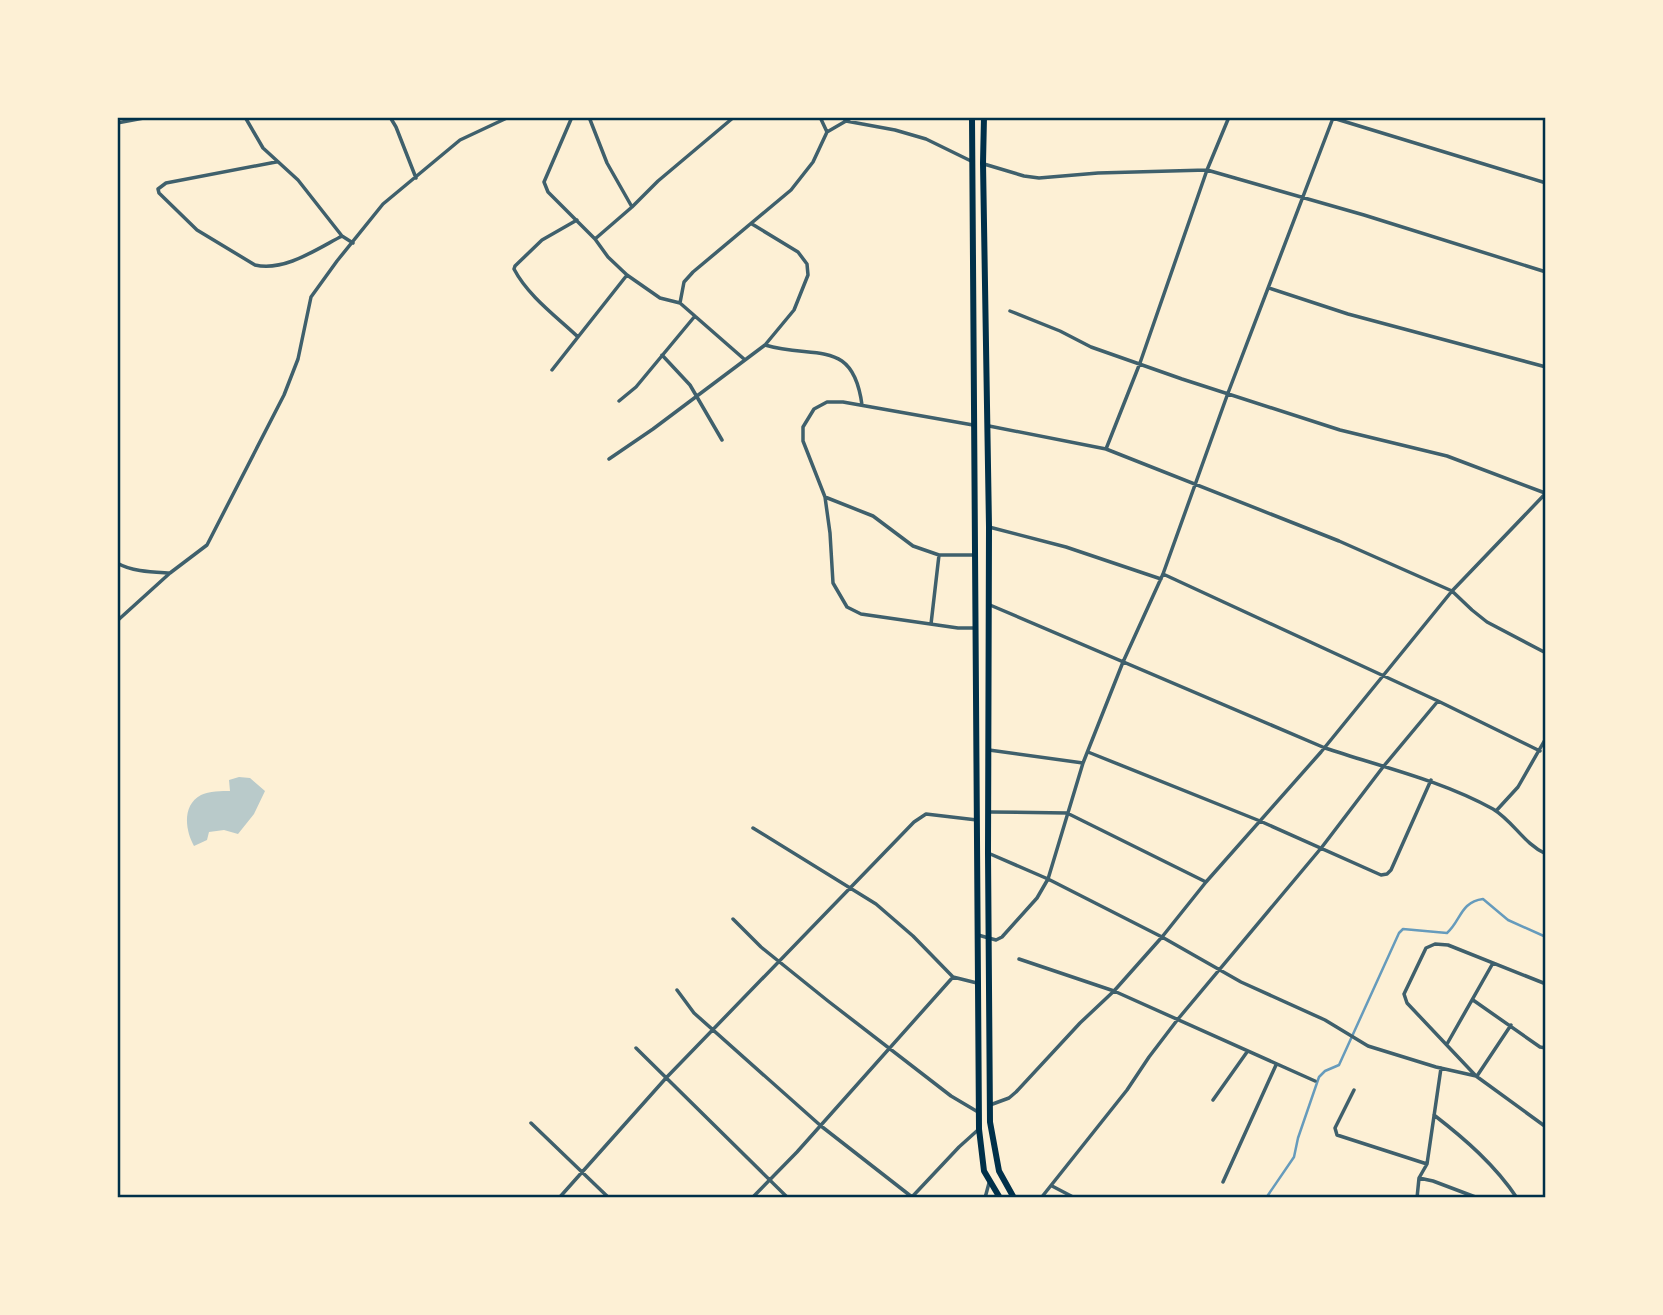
<svg xmlns="http://www.w3.org/2000/svg" width="1663" height="1315" viewBox="0 0 1663 1315" font-family="'Public Sans',sans-serif">
<style>
.green{fill:#b9caca}
.lines{fill:none;stroke-linecap:round;stroke-linejoin:round}
.stream{stroke:#669bbc;stroke-width:2.5}
.minor{stroke:#3f606c;stroke-width:3.5}
.primary{stroke:#003049;stroke-width:6}
.neatline{fill:none;stroke:#003049;stroke-width:2.5}
</style>
<rect width="100%" height="100%" fill="#fdf0d5"/>
<path class="green" d="M 239,777 L 250,778 L 265,791 L 254,814 L 238,834 L 224,830 L 209,832 L 207,840 L 194,846 C 185,830 182,805 201,795 C 209,791 222,791 230,791 L 229,780 Z"/>
<g class="lines">
<path class="stream" d="M 1266,1198 L 1294,1157 L 1298,1138 L 1319,1077 L 1325,1071 L 1339,1065 L 1399,933 L 1403,929 L 1447,933 C 1461,921 1460,902 1483,899 L 1508,920 L 1546,937"/>
<path class="minor" d="M 245,117 L 263,148 L 298,180 L 342,236
M 390,117 L 396,127 L 416,178
M 572,117 L 544,182 L 548,192 L 595,239 L 608,257 L 627,275 L 660,298 L 680,303 L 744,359
M 589,117 L 607,163 L 632,207
M 820,117 L 827,132
M 842,117 L 846,121 L 853,117
M 117,123 L 149,117
M 276,162 L 166,183 L 158,189 L 159,193 L 197,230 L 255,265 C 284,272 317,249 342,236 L 353,243
M 984,164 L 1024,176 L 1039,178 L 1098,173 L 1207,170 L 1364,215 L 1546,272
M 577,220 L 542,240 L 515,266 L 514,269 C 528,296 557,317 578,337 L 627,275
M 595,239 L 632,207 L 658,181 L 734,117
M 1269,288 L 1348,314 L 1546,367
M 680,303 L 684,282 L 693,272 L 791,190 L 813,162 L 827,132 L 846,121 L 895,130 L 926,139 L 971,161
M 1010,311 L 1060,331 L 1091,347 L 1182,379 L 1340,430 L 1447,456 L 1545,493
M 765,345 C 815,360 853,337 862,405
M 662,355 L 690,385 L 722,440
M 552,370 L 578,337
M 619,401 L 636,387 L 695,316
M 973,425 L 843,402 L 827,402 L 814,409 L 803,427 L 803,441 L 825,497 L 830,533 L 833,583 L 847,607 L 861,614 L 958,628 L 975,628
M 989,426 L 1106,449 L 1339,541 L 1452,591 L 1472,610 L 1487,622 L 1546,653
M 1106,449 L 1140,363 L 1207,170 L 1229,117
M 609,459 L 653,429 L 765,345 L 794,310 L 808,275 L 807,264 L 798,252 L 752,224
M 825,497 L 873,516 L 913,546 L 939,555 L 973,555
M 989,527 L 1066,547 L 1161,579
M 117,563 C 133,572 152,572 170,573
M 1163,574 L 1438,701 L 1540,751
M 990,605 L 1325,748 C 1382,767 1440,780 1493,809 C 1513,821 1524,844 1546,854
M 117,621 L 170,573 L 207,545 L 284,395 L 298,359 L 311,297 L 337,261 L 383,204 L 460,140 L 509,117
M 931,624 L 939,555
M 989,750 L 1083,763
M 1088,752 L 1260,821 L 1381,875 L 1387,874 L 1391,870 L 1431,780
M 1496,811 L 1518,787 L 1546,738
M 990,812 L 1067,813 L 1206,882
M 753,828 L 876,904 L 913,936 L 953,977 L 977,983
M 988,853 L 1048,879 L 1162,937 L 1241,982 L 1325,1020 L 1368,1046 L 1436,1067 L 1476,1076
M 733,919 L 761,947 L 828,1001 L 951,1096 L 978,1112
M 978,935 L 996,940 L 1002,937 L 1037,898 L 1048,879 L 1083,763 L 1123,662 L 1163,574 L 1228,393 L 1333,118 L 1546,183
M 1019,959 L 1114,991 L 1315,1081
M 1546,984 L 1448,945 L 1435,944 L 1426,948 L 1404,994 L 1407,1003 L 1476,1076 L 1546,1127
M 677,990 L 694,1013 L 821,1126 L 912,1197
M 1473,1000 L 1540,1047 L 1546,1048
M 1447,1044 L 1493,963
M 636,1048 L 788,1198
M 1477,1076 L 1511,1025
M 1354,1090 L 1335,1128 L 1337,1135 L 1427,1164 L 1441,1068
M 1213,1100 L 1247,1052
M 990,1105 L 1009,1098 L 1016,1092 L 1080,1023 L 1114,991 L 1162,937 L 1206,882 L 1321,752 L 1452,591 L 1546,493
M 1434,1115 C 1465,1139 1495,1165 1517,1198
M 531,1123 L 609,1198
M 1419,1178 L 1433,1181 L 1478,1198
M 1223,1182 L 1276,1065
M 1052,1186 L 1075,1198
M 559,1198 L 666,1078 L 914,822 L 926,814 L 977,820
M 752,1198 L 797,1152 L 953,977
M 911,1198 L 959,1147 L 979,1129
M 985,1198 L 989,1183
M 1041,1198 L 1127,1090 L 1149,1057 L 1178,1019 L 1322,847 L 1383,767 L 1438,701
M 1417,1198 L 1419,1178 L 1427,1164"/>
<path class="primary" d="M 972,117 L 979,1129 L 984,1171 L 1000,1198
M 984,117 L 983,163 L 989,527 L 988,853 L 990,1122 L 999,1171 L 1014,1198"/>
</g>
<rect width="1663" height="1315" fill="none" stroke="#fdf0d5" stroke-width="238"/>
<rect x="119" y="119" width="1425" height="1077" class="neatline"/>
</svg>
